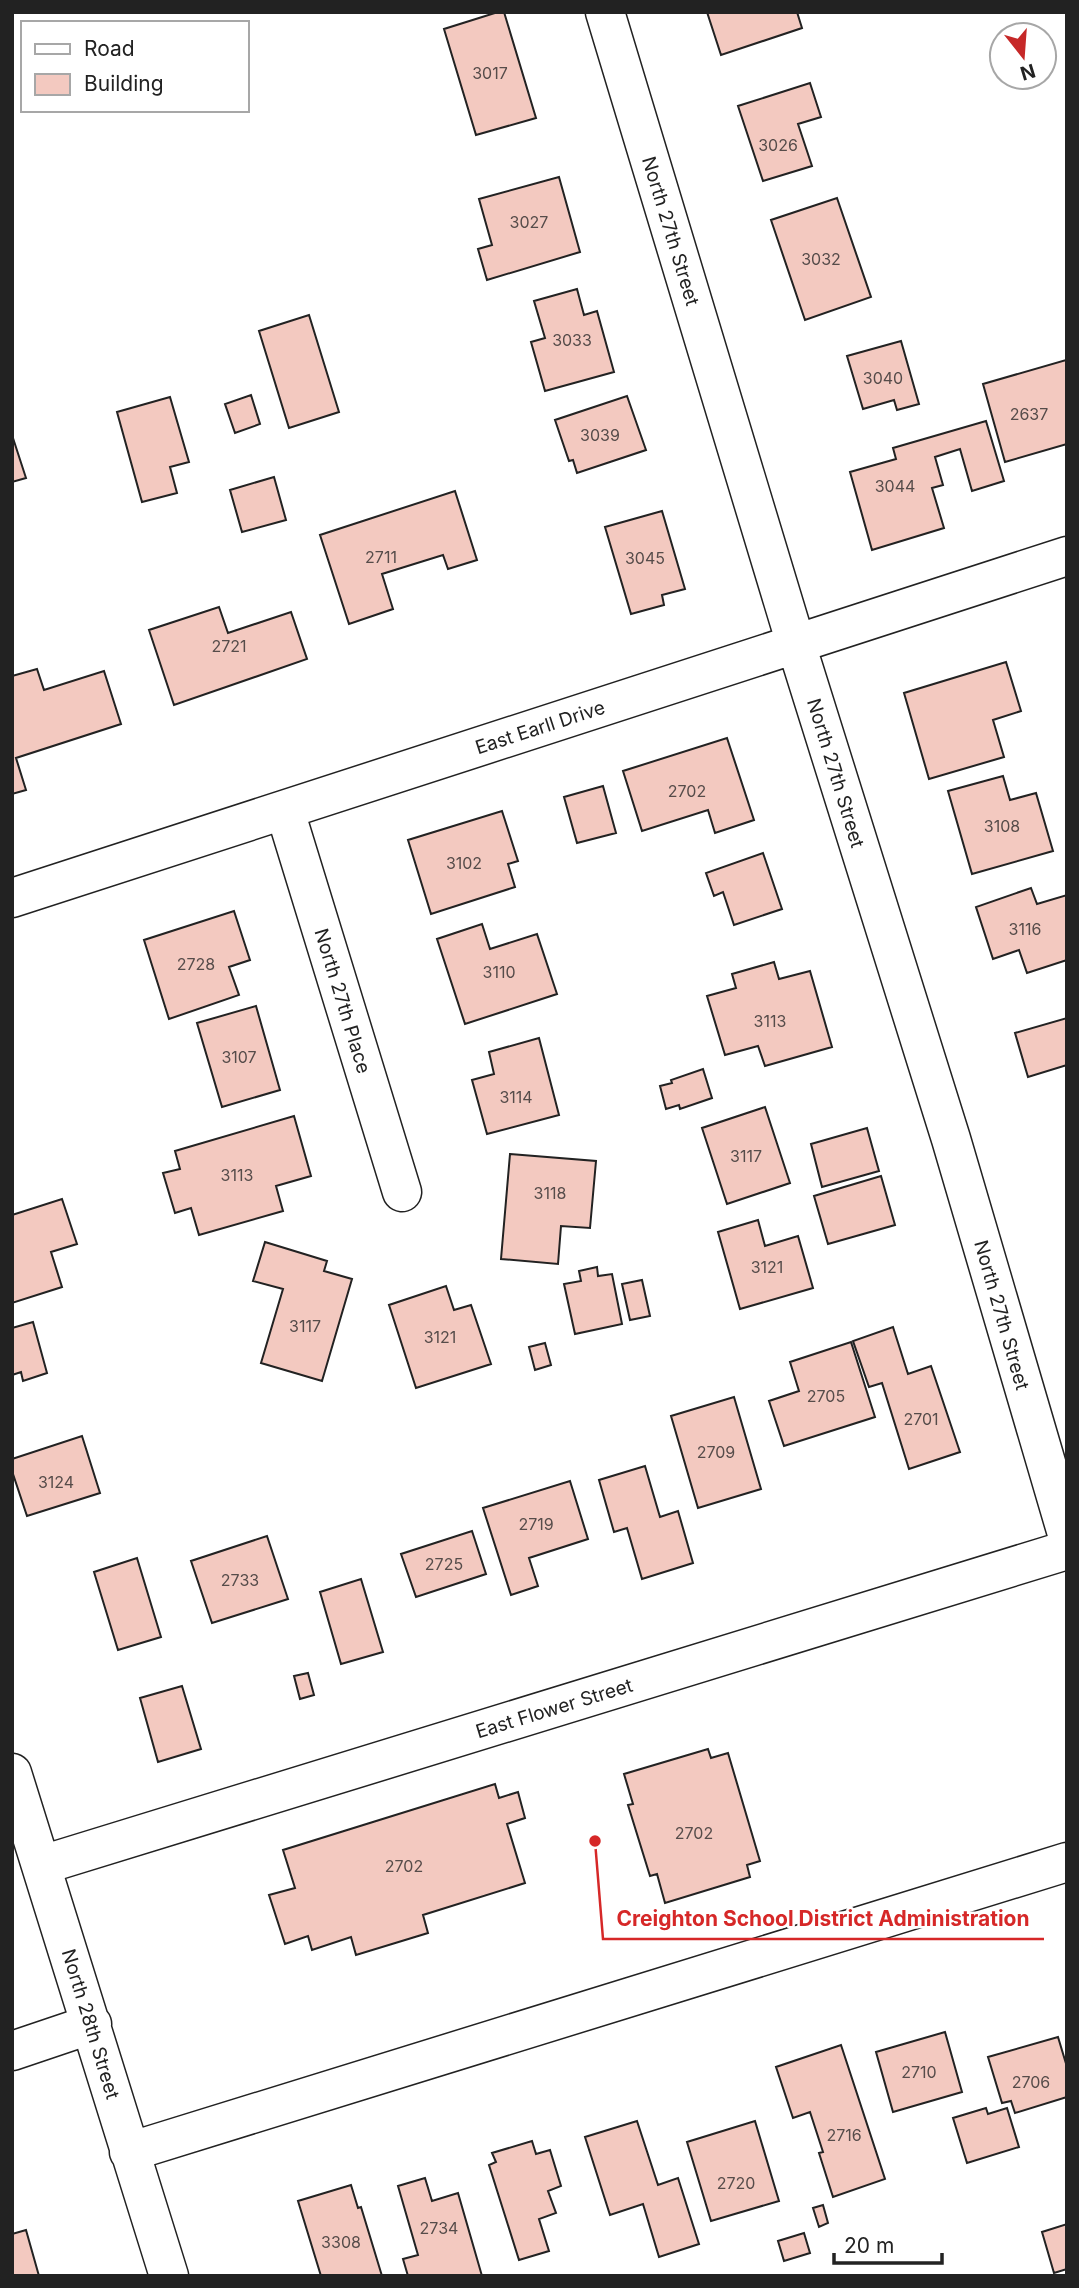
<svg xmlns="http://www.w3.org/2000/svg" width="1079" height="2288" viewBox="0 0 1079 2288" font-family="Inter,sans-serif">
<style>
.building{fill:#f3c9c0;stroke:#222;stroke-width:2}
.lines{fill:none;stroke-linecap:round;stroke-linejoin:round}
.minor-casing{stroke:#222;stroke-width:41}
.minor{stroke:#fff;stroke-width:38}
.labels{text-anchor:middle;stroke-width:5;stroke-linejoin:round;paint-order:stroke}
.number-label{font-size:16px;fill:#564c4a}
.street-label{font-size:19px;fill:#222;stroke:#fff}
.leader{fill:none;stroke:#d62828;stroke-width:2.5}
.callout-dot{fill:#d62828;stroke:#fff;stroke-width:2.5}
.callout-label{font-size:21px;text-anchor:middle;font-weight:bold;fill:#d62828;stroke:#fff;stroke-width:5;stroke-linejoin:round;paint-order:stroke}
</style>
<rect width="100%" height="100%" fill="#fff"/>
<path class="building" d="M 498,12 L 504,12 L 536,118 L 476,135 L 444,29 Z
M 707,12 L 797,12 L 802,28 L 721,55 Z
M 810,83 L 821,117 L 798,124 L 812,166 L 763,181 L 738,106 Z
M 559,177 L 580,252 L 487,280 L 478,249 L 492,245 L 479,199 Z
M 837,198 L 871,297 L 805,320 L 771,220 Z
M 577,289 L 584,315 L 597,311 L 614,372 L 545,391 L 531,342 L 545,338 L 534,301 Z
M 309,315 L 339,412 L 289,428 L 259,331 Z
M 901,341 L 919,404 L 897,410 L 894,400 L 863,409 L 847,356 Z
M 1066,360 L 1067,444 L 1005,462 L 983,384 Z
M 251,395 L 260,424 L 235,433 L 225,404 Z
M 627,396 L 646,450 L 577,473 L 573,460 L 569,461 L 555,420 Z
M 170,397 L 189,462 L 170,467 L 177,493 L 142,502 L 117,412 Z
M 986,421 L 1004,481 L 972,491 L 960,449 L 935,457 L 943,485 L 932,488 L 944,528 L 872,550 L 850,472 L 896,459 L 893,448 Z
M 12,435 L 26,478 L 12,482 Z
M 274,477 L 286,520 L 242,532 L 230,490 Z
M 455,491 L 477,560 L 448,569 L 443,555 L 382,574 L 393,609 L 349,624 L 320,535 Z
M 662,511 L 685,589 L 662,595 L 664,605 L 631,614 L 605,527 Z
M 219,607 L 228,633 L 291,612 L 307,659 L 174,705 L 149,630 Z
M 1006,662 L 1021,711 L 993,720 L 1004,757 L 929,779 L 904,693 Z
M 37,669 L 44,690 L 104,671 L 121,724 L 16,758 L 26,790 L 12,794 L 12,676 Z
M 727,738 L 754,820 L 715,833 L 708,810 L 642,831 L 623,771 Z
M 1003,776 L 1010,800 L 1036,793 L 1053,851 L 972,874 L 948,791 Z
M 603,786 L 616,833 L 577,843 L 564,797 Z
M 502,811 L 518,861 L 508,864 L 515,887 L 431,914 L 408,840 Z
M 763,853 L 782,909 L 734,925 L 723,892 L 714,896 L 706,873 Z
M 1031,888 L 1037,904 L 1067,895 L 1067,960 L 1027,973 L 1019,950 L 993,959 L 976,907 Z
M 234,911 L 250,960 L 229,967 L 239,995 L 169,1019 L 144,940 Z
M 482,924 L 490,949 L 537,934 L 557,994 L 465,1024 L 437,939 Z
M 774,962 L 779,979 L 810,971 L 832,1047 L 765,1066 L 758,1046 L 725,1055 L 707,996 L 736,988 L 732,974 Z
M 256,1006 L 280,1090 L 222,1107 L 197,1023 Z
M 1067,1018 L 1067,1065 L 1028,1077 L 1015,1033 Z
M 539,1038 L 559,1115 L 487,1134 L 472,1080 L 494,1074 L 489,1052 Z
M 703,1069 L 712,1098 L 680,1109 L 679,1105 L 666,1109 L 660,1086 L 672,1083 L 671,1080 Z
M 765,1107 L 790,1183 L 727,1204 L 702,1128 Z
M 294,1116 L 311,1176 L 276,1186 L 283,1211 L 199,1235 L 191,1208 L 175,1213 L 163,1173 L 180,1169 L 175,1151 Z
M 867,1128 L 879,1171 L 822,1187 L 811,1144 Z
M 510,1154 L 596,1161 L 590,1228 L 561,1226 L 558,1264 L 501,1259 Z
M 881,1176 L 895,1225 L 828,1244 L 814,1196 Z
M 62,1199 L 77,1244 L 51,1252 L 62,1287 L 12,1303 L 12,1215 Z
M 758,1220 L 765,1246 L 798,1236 L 813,1288 L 740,1309 L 718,1232 Z
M 265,1242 L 327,1261 L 324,1271 L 352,1279 L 322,1381 L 261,1363 L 283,1289 L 253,1281 Z
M 597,1267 L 598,1276 L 612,1274 L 622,1324 L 575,1334 L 564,1284 L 581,1281 L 579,1271 Z
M 642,1280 L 650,1316 L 630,1320 L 622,1284 Z
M 446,1286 L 454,1310 L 471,1305 L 491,1364 L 416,1388 L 389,1305 Z
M 33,1322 L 47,1373 L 23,1381 L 21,1372 L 12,1375 L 12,1328 Z
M 893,1327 L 908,1374 L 931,1366 L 960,1452 L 909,1469 L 882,1383 L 869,1387 L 853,1341 Z
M 851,1342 L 875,1417 L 784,1446 L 769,1401 L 799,1391 L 790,1362 Z
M 545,1343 L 551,1365 L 535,1370 L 529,1347 Z
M 734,1397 L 761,1489 L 698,1508 L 671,1416 Z
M 82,1436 L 100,1493 L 27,1516 L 12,1471 L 12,1459 Z
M 645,1466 L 660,1517 L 678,1511 L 693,1563 L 642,1579 L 627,1528 L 614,1532 L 599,1480 Z
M 570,1481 L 588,1539 L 529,1558 L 538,1586 L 511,1595 L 483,1508 Z
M 472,1531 L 486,1574 L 416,1597 L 401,1554 Z
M 267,1536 L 288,1599 L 212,1623 L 191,1561 Z
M 137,1558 L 161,1637 L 118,1650 L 94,1572 Z
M 361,1579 L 383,1652 L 341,1664 L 320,1592 Z
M 308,1673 L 314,1695 L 300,1699 L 294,1676 Z
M 182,1686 L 201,1749 L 158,1762 L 140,1698 Z
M 708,1749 L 711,1758 L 728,1753 L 760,1861 L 747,1865 L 750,1877 L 665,1903 L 657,1874 L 650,1876 L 628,1805 L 633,1804 L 624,1774 Z
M 495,1784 L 499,1798 L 518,1792 L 525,1818 L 507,1824 L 525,1883 L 423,1915 L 428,1933 L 356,1955 L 351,1937 L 312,1950 L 308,1936 L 285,1944 L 269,1895 L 295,1888 L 283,1850 Z
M 945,2032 L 962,2092 L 893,2112 L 876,2052 Z
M 1058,2037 L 1067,2067 L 1067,2097 L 1015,2113 L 1011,2101 L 1002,2103 L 988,2057 Z
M 841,2045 L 885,2179 L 833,2197 L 819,2153 L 823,2152 L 810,2112 L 793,2118 L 776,2067 Z
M 986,2108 L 988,2114 L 1007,2108 L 1019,2147 L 967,2163 L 953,2118 Z
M 637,2121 L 658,2185 L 678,2178 L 699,2244 L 659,2257 L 643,2204 L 610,2215 L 585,2137 Z
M 755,2121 L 779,2201 L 711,2221 L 687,2142 Z
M 532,2141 L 536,2154 L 550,2150 L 561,2186 L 548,2191 L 556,2213 L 539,2219 L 549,2251 L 519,2260 L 489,2165 L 496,2162 L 492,2153 Z
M 425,2178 L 432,2201 L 458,2193 L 482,2276 L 408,2276 L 403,2259 L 418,2255 L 398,2186 Z
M 351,2185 L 358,2208 L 361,2207 L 382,2276 L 321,2276 L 298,2201 Z
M 823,2205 L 828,2223 L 819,2227 L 813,2208 Z
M 1067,2224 L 1067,2269 L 1054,2273 L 1042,2232 Z
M 26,2230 L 39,2276 L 12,2276 L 12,2234 Z
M 804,2233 L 810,2253 L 784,2261 L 778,2241 Z"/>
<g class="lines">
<g class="minor-casing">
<path id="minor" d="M 605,12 L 796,644 L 951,1139 L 1067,1534
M 285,811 L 402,1192
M 12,898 L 1067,556
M 12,1773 L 169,2276
M 42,1865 L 1067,1550
M 12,2051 L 92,2024
M 129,2152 L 1067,1862"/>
</g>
<use href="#minor" class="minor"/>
</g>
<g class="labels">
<g class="number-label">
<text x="490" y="79">3017</text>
<text x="778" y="151">3026</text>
<text x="529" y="228">3027</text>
<text x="821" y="265">3032</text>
<text x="572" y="346">3033</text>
<text x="883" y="384">3040</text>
<text x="1029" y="420">2637</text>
<text x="600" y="441">3039</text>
<text x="895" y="492">3044</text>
<text x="381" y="563">2711</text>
<text x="645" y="564">3045</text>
<text x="229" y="652">2721</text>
<text x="687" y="797">2702</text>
<text x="1002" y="832">3108</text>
<text x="464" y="869">3102</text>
<text x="1025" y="935">3116</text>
<text x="196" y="970">2728</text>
<text x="499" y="978">3110</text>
<text x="770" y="1027">3113</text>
<text x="239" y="1063">3107</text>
<text x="516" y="1103">3114</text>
<text x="746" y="1162">3117</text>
<text x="237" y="1181">3113</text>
<text x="550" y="1199">3118</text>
<text x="767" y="1273">3121</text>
<text x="305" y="1332">3117</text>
<text x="440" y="1343">3121</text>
<text x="826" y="1402">2705</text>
<text x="921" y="1425">2701</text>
<text x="716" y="1458">2709</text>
<text x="56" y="1488">3124</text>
<text x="536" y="1530">2719</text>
<text x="444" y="1570">2725</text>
<text x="240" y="1586">2733</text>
<text x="694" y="1839">2702</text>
<text x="404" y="1872">2702</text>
<text x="919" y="2078">2710</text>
<text x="1031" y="2088">2706</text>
<text x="844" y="2141">2716</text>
<text x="736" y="2189">2720</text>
<text x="439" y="2234">2734</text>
<text x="341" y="2248">3308</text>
</g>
<g class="street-label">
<text transform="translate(671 231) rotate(73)" y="7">North 27th Street</text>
<text transform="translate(540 727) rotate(-18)" y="7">East Earll Drive</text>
<text transform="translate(836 773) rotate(73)" y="7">North 27th Street</text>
<text transform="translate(343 1001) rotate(73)" y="7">North 27th Place</text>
<text transform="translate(1002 1315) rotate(74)" y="7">North 27th Street</text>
<text transform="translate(554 1708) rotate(-17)" y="7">East Flower Street</text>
<text transform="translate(91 2024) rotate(73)" y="7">North 28th Street</text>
</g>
</g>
<path class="leader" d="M595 1841L603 1939H1044"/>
<circle class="callout-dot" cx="595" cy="1841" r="7"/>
<g class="callout-label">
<text x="823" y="1926">Creighton School District Administration</text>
</g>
<rect width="1079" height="2288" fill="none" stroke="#222222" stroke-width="28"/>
<rect x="21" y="21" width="228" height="91" fill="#ffffff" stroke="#a7a7a7" stroke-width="2"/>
<rect x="35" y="44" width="35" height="10" fill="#ffffff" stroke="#a7a7a7" stroke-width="2"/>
<text x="84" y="56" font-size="21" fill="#222222">Road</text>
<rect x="35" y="74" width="35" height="21" fill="#f3c9c0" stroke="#a7a7a7" stroke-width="2"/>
<text x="84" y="91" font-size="21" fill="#222222">Building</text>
<g transform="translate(1023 56) rotate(163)"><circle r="33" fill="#ffffff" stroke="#a7a7a7" stroke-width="2"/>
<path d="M0-5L12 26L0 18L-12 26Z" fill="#c62828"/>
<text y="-10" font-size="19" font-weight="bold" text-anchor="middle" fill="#222222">N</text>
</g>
<path d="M834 2253v10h108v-10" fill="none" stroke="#222222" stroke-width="3.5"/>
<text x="844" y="2253" font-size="21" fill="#222222" stroke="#ffffff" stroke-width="5" paint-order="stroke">20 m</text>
</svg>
